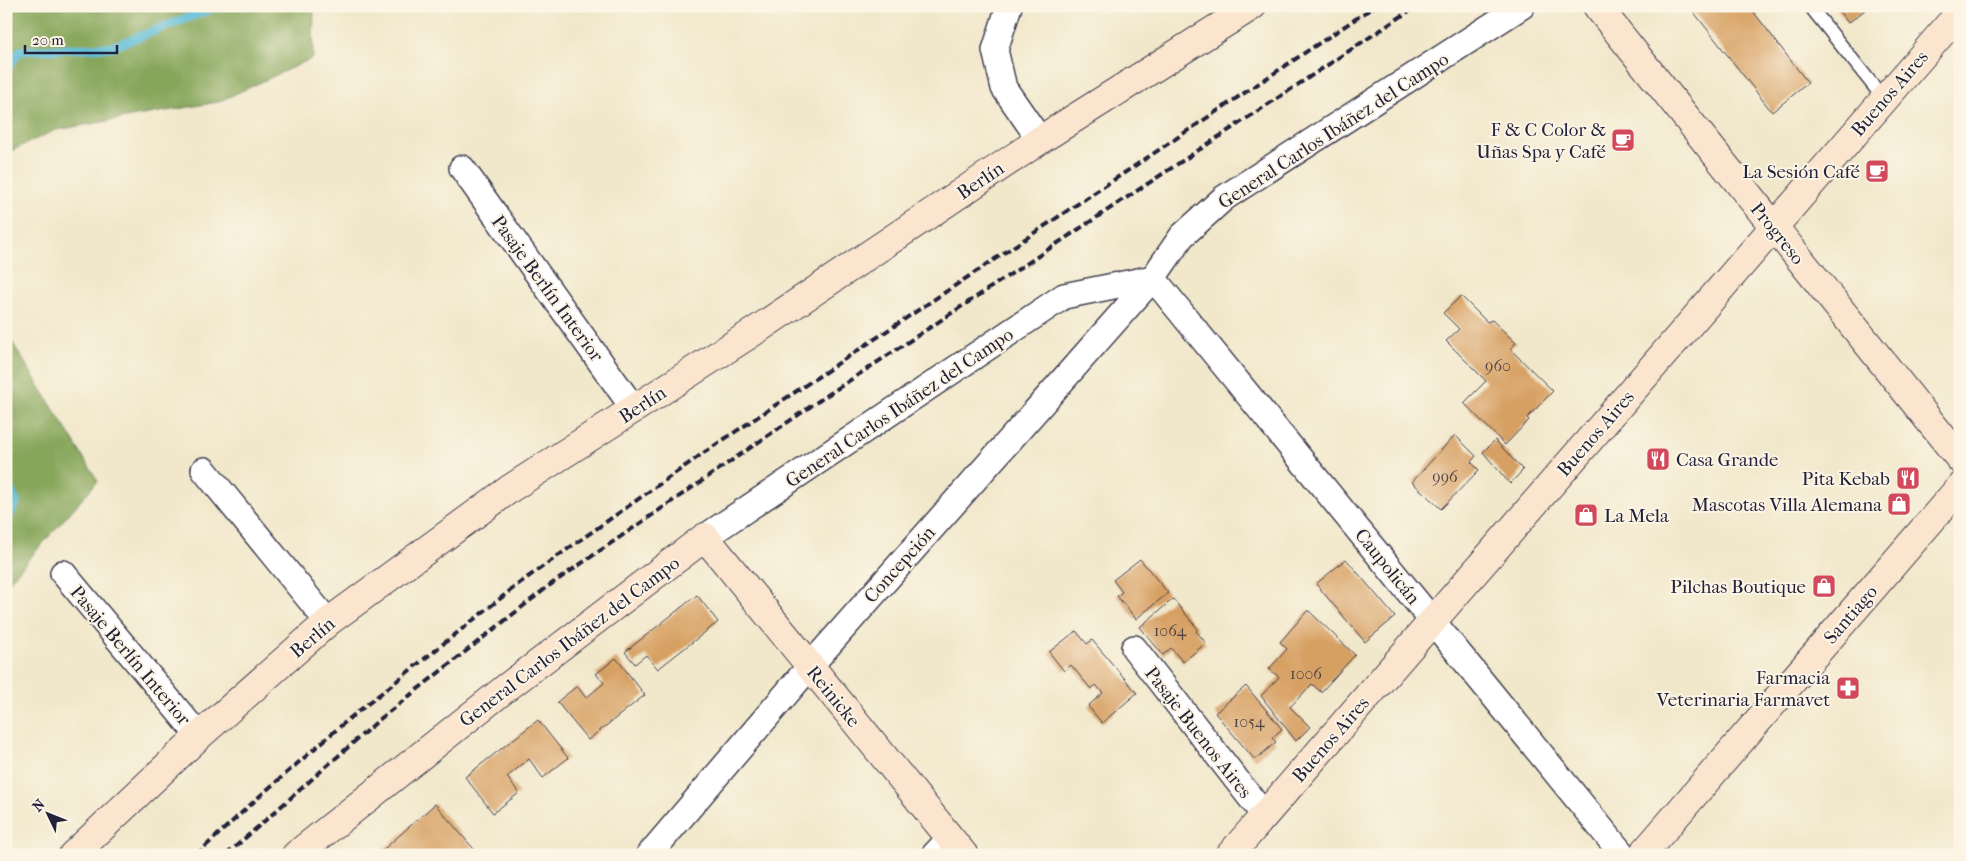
<svg xmlns="http://www.w3.org/2000/svg" width="1966" height="861" viewBox="0 0 1966 861" font-family="'IM FELL French Canon',serif">
<style>
.forest{fill:#86a65a;stroke:#54644a}
.lines{fill:none;stroke-linecap:round;stroke-linejoin:round}
.stream{stroke:#59bbd7;stroke-width:9}
.building{fill:#d7a063}
.lane-casing{stroke:#414050;stroke-width:15}
.street-casing{stroke:#414050;stroke-width:28}
.secondary-casing{stroke:#414050;stroke-width:30}
.lane{stroke:#fff;stroke-width:12}
.street{stroke:#fff;stroke-width:25}
.secondary{stroke:#fce5cf;stroke-width:28}
.rail{stroke:#22223b;stroke-width:4;stroke-dasharray:8 4;stroke-linecap:butt}
.labels{text-anchor:middle;stroke-width:4;stroke-linejoin:round;paint-order:stroke}
.number-label{font-size:16px;fill:#4f4245}
.street-label{font-size:19px;fill:#22223b;stroke:#fcf5e5}
.poi-label{font-size:19px;fill:#22223b;stroke:#fcf5e5;text-anchor:end}
</style>
<rect width="100%" height="100%" fill="#fcf5e5"/>
<filter id="ink" filterUnits="userSpaceOnUse"><feTurbulence type="fractalNoise" baseFrequency=".02" numOctaves="2"/><feDisplacementMap in="SourceGraphic" scale="10" xChannelSelector="R" yChannelSelector="G"/><feConvolveMatrix kernelMatrix="1 2 1 2 8 2 1 2 1" color-interpolation-filters="sRGB"/></filter>
<filter id="wash" filterUnits="userSpaceOnUse"><feTurbulence type="fractalNoise" baseFrequency=".0096" numOctaves="4" result="noise"/><feDisplacementMap in="SourceGraphic" scale="20" xChannelSelector="R" yChannelSelector="G"/><feGaussianBlur stdDeviation="1.12" result="paint"/><feColorMatrix in="noise" values="0 0 0 0 0 0 0 0 0 0 0 0 0 0 0 0 0 1.4 0 .05"/><feComposite in="paint" operator="in"/></filter>
<g filter="url(#wash)">
<rect width="100%" height="100%" fill="#f1e7ca"/>
<path class="forest" d="M 6,6 L 314,6 L 313,58 L 218,102 L 56,130 L 6,153 Z
M 6,332 L 98,481 L 6,585 Z"/>
<g class="lines">
<path class="stream" d="M 6,69 L 20,51 L 112,47 L 218,6
M 6,481 L 16,502 L 6,522"/>
</g>
<g id="blocks">
<path class="building" d="M 1689,6 L 1749,6 L 1808,83 L 1772,112 Z
M 1835,6 L 1870,6 L 1848,23 Z
M 1461,296 L 1487,322 L 1492,320 L 1516,343 L 1510,349 L 1553,391 L 1527,418 L 1529,420 L 1505,445 L 1464,403 L 1486,381 L 1446,341 L 1459,329 L 1443,313 Z
M 1455,435 L 1476,456 L 1471,462 L 1479,470 L 1441,509 L 1412,482 Z
M 1495,440 L 1523,470 L 1510,484 L 1483,452 Z
M 1140,559 L 1168,593 L 1136,619 L 1117,596 L 1122,592 L 1113,580 Z
M 1346,559 L 1395,617 L 1365,642 L 1316,584 Z
M 697,595 L 718,622 L 658,669 L 646,655 L 635,664 L 625,652 Z
M 1173,599 L 1198,629 L 1196,631 L 1206,643 L 1183,662 L 1171,648 L 1163,655 L 1140,627 Z
M 1308,610 L 1355,655 L 1321,692 L 1312,684 L 1290,707 L 1310,727 L 1296,741 L 1261,696 L 1279,677 L 1269,669 L 1287,649 L 1280,642 Z
M 1076,631 L 1087,644 L 1092,640 L 1137,693 L 1102,723 L 1088,706 L 1103,693 L 1096,685 L 1091,689 L 1071,665 L 1064,671 L 1049,652 Z
M 616,658 L 645,695 L 588,740 L 557,702 L 577,686 L 586,698 L 604,683 L 596,674 Z
M 1246,686 L 1282,729 L 1272,738 L 1276,742 L 1255,760 L 1215,713 Z
M 538,720 L 568,758 L 543,778 L 529,759 L 507,777 L 519,793 L 493,813 L 465,777 Z
M 435,804 L 479,855 L 377,855 L 401,834 Z"/>
</g>
</g>
<g filter="url(#ink)">
<use href="#blocks" fill-opacity="0" stroke="#414050" stroke-width="1"/>
<g class="lines">
<g class="lane-casing">
<path id="lane" d="M 1813,10 L 1884,99"/>
</g>
<g class="street-casing">
<path id="street" d="M 1009,6 L 995,50 L 1004,88 L 1040,140
M 462,168 L 634,409
M 1153,278 L 1623,855
M 204,470 L 328,622
M 705,537 L 1064,296 L 1153,278
M 63,573 L 199,736
M 1134,648 L 1264,815
M 649,855 L 810,666 L 1153,278 L 1182,236 L 1224,198 L 1522,6
M 934,855 L 950,838"/>
</g>
<g class="secondary-casing">
<path id="secondary" d="M 1597,6 L 1960,459
M 73,855 L 199,736 L 328,622 L 511,488 L 758,329 L 1040,140 L 1252,6
M 296,855 L 506,688 L 705,537 L 964,855
M 1230,855 L 1960,12
M 1642,855 L 1960,487"/>
</g>
<use href="#lane" class="lane"/>
<use href="#street" class="street"/>
<use href="#secondary" class="secondary"/>
<path class="rail" d="M 196,855 L 261,795 L 350,718 L 521,582 L 705,452 L 1375,6
M 226,855 L 380,719 L 550,585 L 820,400 L 1417,6"/>
</g>
</g>
<defs>
<g id="cafe-square" transform="scale(1.25)"><rect x="-9" y="-9" width="18" height="18" rx="4" fill="#d1495b" stroke="#fcf5e5"/><path d="M-5.5-4.5H6V0H3Q3 3.5 0 3.5H-2.5Q-5.5 3.5-5.5 0ZM3-3.2v2h1.7v-2ZM-6 4.5H4V6H-6Z" fill="#fff"/></g>
<g id="restaurant-square" transform="scale(1.25)"><rect x="-9" y="-9" width="18" height="18" rx="4" fill="#d1495b" stroke="#fcf5e5"/><path d="M-5-6h1v4h1v-4h1v4h1v-4h1v5L-1.5 .5V6h-2V.5L-5-1ZM5-6V6H3V1.5H1.5Q1.5-4 5-6Z" fill="#fff"/></g>
<g id="shop-square" transform="scale(1.25)"><rect x="-9" y="-9" width="18" height="18" rx="4" fill="#d1495b" stroke="#fcf5e5"/><path d="M-5-2.5h2.3a2.7 3.5 0 0 1 5.4 0H5L5.5 6h-11ZM-1.5-2.5h3a1.5 2.3 0 0 0-3 0Z" fill="#fff"/></g>
<g id="pharmacy-square" transform="scale(1.25)"><rect x="-9" y="-9" width="18" height="18" rx="4" fill="#d1495b" stroke="#fcf5e5"/><path d="M-2-6h4v4h4v4h-4v4h-4v-4h-4v-4h4Z" fill="#fff"/></g>
</defs>
<g fill-rule="evenodd">
<use href="#cafe-square" x="1623" y="140"/>
<use href="#cafe-square" x="1877" y="171"/>
<use href="#restaurant-square" x="1658" y="459"/>
<use href="#restaurant-square" x="1908" y="478"/>
<use href="#shop-square" x="1899" y="504"/>
<use href="#shop-square" x="1586" y="515"/>
<use href="#shop-square" x="1824" y="586"/>
<use href="#pharmacy-square" x="1848" y="688"/>
</g>
<g class="labels">
<g class="number-label">
<text x="1498" y="371">960</text>
<text x="1445" y="482">996</text>
<text x="1170" y="636">1064</text>
<text x="1306" y="679">1006</text>
<text x="1249" y="727">1054</text>
</g>
<g class="street-label">
<text transform="translate(1889 93) rotate(-49)" y="7">Buenos Aires</text>
<text transform="translate(1333 130) rotate(-33)" y="7">General Carlos Ibáñez del Campo</text>
<text transform="translate(980 180) rotate(-34)" y="7">Berlín</text>
<text transform="translate(1778 233) rotate(51)" y="7">Progreso</text>
<text transform="translate(548 288) rotate(54)" y="7">Pasaje Berlín Interior</text>
<text transform="translate(642 404) rotate(-33)" y="7">Berlín</text>
<text transform="translate(899 407) rotate(-34)" y="7">General Carlos Ibáñez del Campo</text>
<text transform="translate(1595 433) rotate(-49)" y="7">Buenos Aires</text>
<text transform="translate(899 564) rotate(-48)" y="7">Concepción</text>
<text transform="translate(1388 566) rotate(51)" y="7">Caupolicán</text>
<text transform="translate(1850 614) rotate(-49)" y="7">Santiago</text>
<text transform="translate(312 637) rotate(-40)" y="7">Berlín</text>
<text transform="translate(569 641) rotate(-37)" y="7">General Carlos Ibáñez del Campo</text>
<text transform="translate(131 655) rotate(50)" y="7">Pasaje Berlín Interior</text>
<text transform="translate(834 696) rotate(51)" y="7">Reinicke</text>
<text transform="translate(1199 732) rotate(52)" y="7">Pasaje Buenos Aires</text>
<text transform="translate(1330 739) rotate(-49)" y="7">Buenos Aires</text>
</g>
<g class="poi-label">
<text x="1606" y="136">F &amp; C Color &amp;<tspan x="1606" dy="22">Uñas Spa y Café</tspan></text>
<text x="1860" y="178">La Sesión Café</text>
<text x="1676" y="466" text-anchor="start">Casa Grande</text>
<text x="1890" y="485">Pita Kebab</text>
<text x="1882" y="511">Mascotas Villa Alemana</text>
<text x="1604" y="522" text-anchor="start">La Mela</text>
<text x="1806" y="593">Pilchas Boutique</text>
<text x="1830" y="684">Farmacia<tspan x="1830" dy="22">Veterinaria Farmavet</tspan></text>
</g>
</g>
<rect width="1966" height="861" fill="none" stroke="#fcf5e5" stroke-width="25"/>
<g transform="translate(48 814) rotate(313)" stroke="#fcf5e5" stroke-width="4" paint-order="stroke">
<path d="M0-4L9 19L0 12L-9 19Z" fill="#22223b"/>
<text y="-8" font-size="14" font-weight="bold" text-anchor="middle" fill="#22223b">N</text>
</g>
<path d="M25 45v8h92v-8" fill="none" stroke="#22223b" stroke-width="2.5"/>
<text x="32" y="45" font-size="15" fill="#22223b" stroke="#fcf5e5" stroke-width="4" paint-order="stroke">20 m</text>
</svg>
